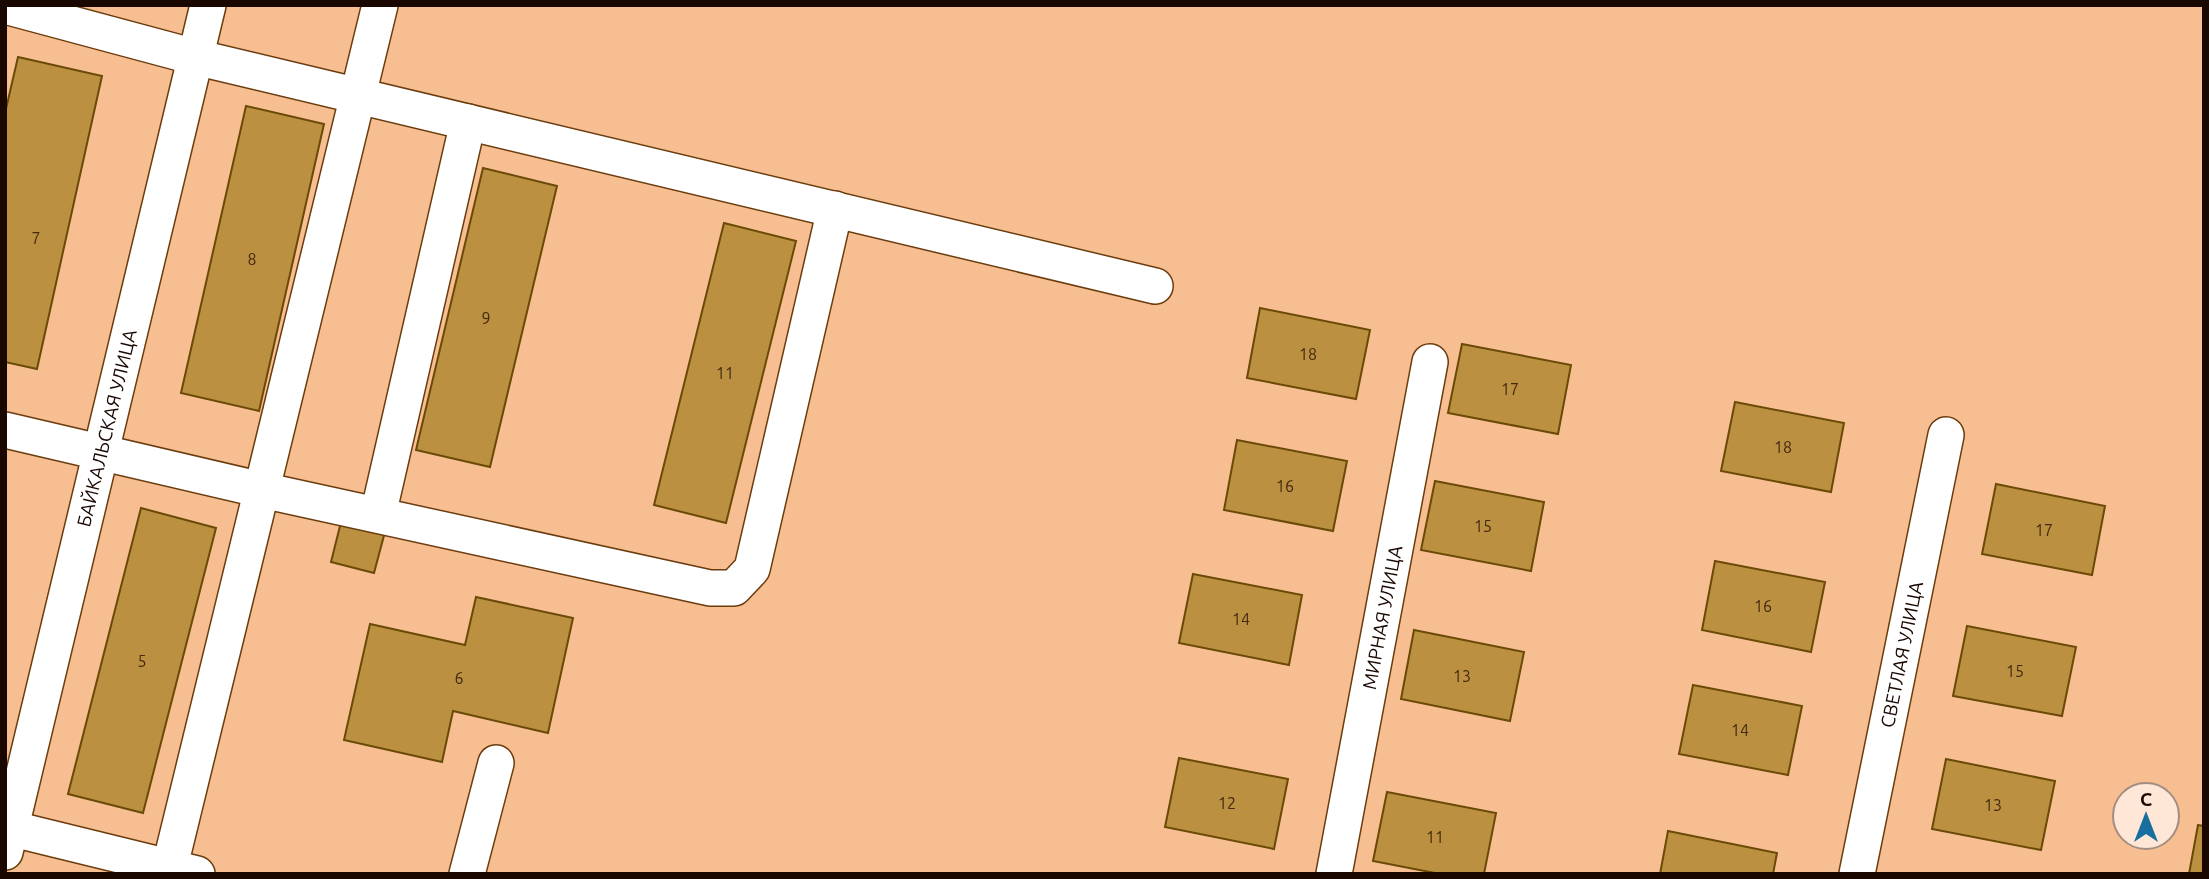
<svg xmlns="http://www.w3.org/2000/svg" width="2209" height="879" viewBox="0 0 2209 879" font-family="Ubuntu,sans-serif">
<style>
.building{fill:#bc9041;stroke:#6a4a06;stroke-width:2}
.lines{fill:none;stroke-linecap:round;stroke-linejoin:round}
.minor-casing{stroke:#6b3c0d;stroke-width:38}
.minor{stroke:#fff;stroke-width:35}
.labels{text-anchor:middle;stroke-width:5;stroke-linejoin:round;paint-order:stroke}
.number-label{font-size:16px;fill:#422910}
.street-label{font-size:19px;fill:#1a0700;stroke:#fee7d7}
</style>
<rect width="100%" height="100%" fill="#f7be92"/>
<path class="building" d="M 18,57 L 102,76 L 37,369 L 5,362 L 5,113 Z
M 246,106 L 324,124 L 259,411 L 181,393 Z
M 483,168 L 557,186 L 490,467 L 416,450 Z
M 724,223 L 796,241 L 726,523 L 654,505 Z
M 1260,308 L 1370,330 L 1356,399 L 1247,378 Z
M 1462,344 L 1571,365 L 1558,434 L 1448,413 Z
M 1735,402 L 1844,423 L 1831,492 L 1721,471 Z
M 1237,440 L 1347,461 L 1333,531 L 1224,510 Z
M 1435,481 L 1544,502 L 1531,571 L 1421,550 Z
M 1996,484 L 2105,506 L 2092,575 L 1982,554 Z
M 141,508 L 216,528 L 143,813 L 68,794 Z
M 342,518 L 386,528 L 374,573 L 331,562 Z
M 1715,561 L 1825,582 L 1811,652 L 1702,630 Z
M 1193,574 L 1302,595 L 1289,665 L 1179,643 Z
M 476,597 L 573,618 L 548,733 L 453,711 L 442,762 L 344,740 L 370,624 L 465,645 Z
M 1967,626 L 2076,647 L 2062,716 L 1953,696 Z
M 1414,630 L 1524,652 L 1510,721 L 1401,699 Z
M 1693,685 L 1802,706 L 1788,775 L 1679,754 Z
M 1179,758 L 1288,779 L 1274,849 L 1165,827 Z
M 1946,759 L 2055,781 L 2041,850 L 1932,829 Z
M 1387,792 L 1496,813 L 1484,874 L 1440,874 L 1373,861 Z
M 2198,825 L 2204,826 L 2204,874 L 2189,874 Z
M 1668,831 L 1777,853 L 1773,874 L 1660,874 Z"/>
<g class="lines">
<g class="minor-casing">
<g id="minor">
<path d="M 5,6 L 195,57 L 1155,286"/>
<path d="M 5,430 L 262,490 L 710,588 L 734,588 L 752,569 L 835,209"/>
<path d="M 378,515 L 468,122"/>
<path d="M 5,827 L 197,874"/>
<path id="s1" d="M 5,852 L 208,5"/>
<path d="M 168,874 L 380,5"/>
<path d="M 467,874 L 496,763"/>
<path id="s2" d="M 1334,874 L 1430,362"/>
<path id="s3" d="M 1857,874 L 1946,435"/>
</g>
</g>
<use href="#minor" class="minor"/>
</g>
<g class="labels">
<g class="number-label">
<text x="36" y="244">7</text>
<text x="252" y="265">8</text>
<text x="486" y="324">9</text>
<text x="1308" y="360">18</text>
<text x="725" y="379">11</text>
<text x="1510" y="395">17</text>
<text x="1783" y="453">18</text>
<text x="1285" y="492">16</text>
<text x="1483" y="532">15</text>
<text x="2044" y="536">17</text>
<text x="1763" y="612">16</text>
<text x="1241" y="625">14</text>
<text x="142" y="667">5</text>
<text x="2015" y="677">15</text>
<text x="1462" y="682">13</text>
<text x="459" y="684">6</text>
<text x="1740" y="736">14</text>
<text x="1227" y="809">12</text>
<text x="1993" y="811">13</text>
<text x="1435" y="843">11</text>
</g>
<g class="street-label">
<text dy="7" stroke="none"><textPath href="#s1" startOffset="436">БАЙКАЛЬСКАЯ УЛИЦА</textPath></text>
<text dy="7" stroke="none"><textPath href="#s2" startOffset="261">МИРНАЯ УЛИЦА</textPath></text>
<text dy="7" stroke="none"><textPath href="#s3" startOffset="224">СВЕТЛАЯ УЛИЦА</textPath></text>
</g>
</g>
<rect width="2209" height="879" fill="none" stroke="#1a0700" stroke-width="14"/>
<g transform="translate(2146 816)"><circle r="33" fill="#fee7d7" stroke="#a38d81" stroke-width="2"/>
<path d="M0-5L12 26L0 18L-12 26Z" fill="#186f9f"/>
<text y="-10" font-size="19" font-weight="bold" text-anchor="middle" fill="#1a0700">С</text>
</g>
</svg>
